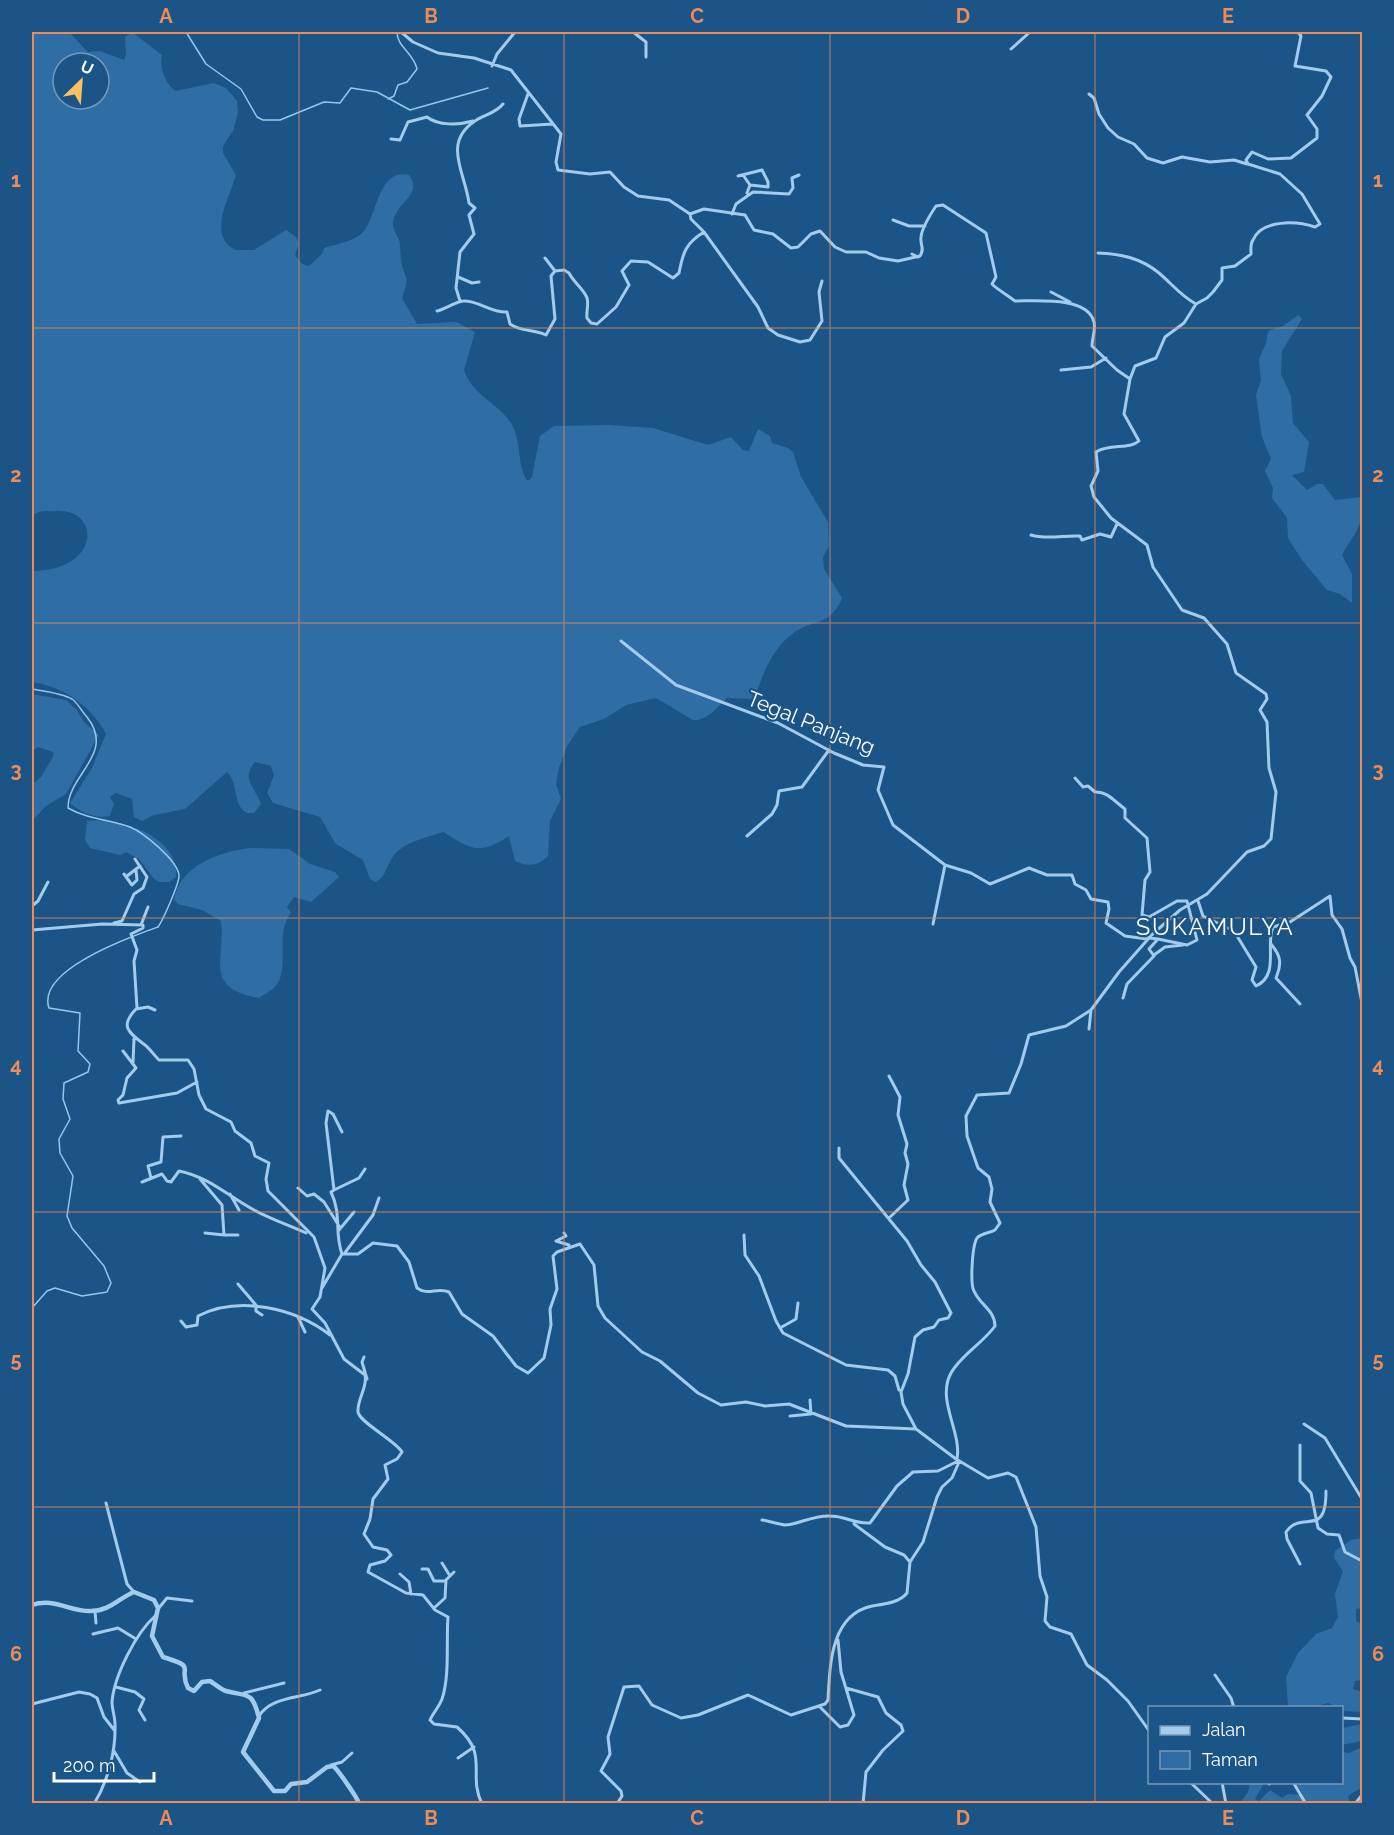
<svg xmlns="http://www.w3.org/2000/svg" width="1394" height="1835" viewBox="0 0 1394 1835" font-family="Raleway,sans-serif">
<style>
.green{fill:#2e6ea5;fill-rule:evenodd}
.lines{fill:none;stroke-linecap:round;stroke-linejoin:round}
.stream{stroke:#95c7ee;stroke-width:1.5}
.minor{stroke:#a2cbec;stroke-width:3}
.tertiary{stroke:#a2cbec;stroke-width:4.5}
.grid{fill:none;stroke:#ef8b55;stroke-width:1.5;stroke-opacity:0.55}
.labels{text-anchor:middle;stroke-width:4.5;stroke-linejoin:round;paint-order:stroke}
.street-label{font-size:21px;fill:#fff;stroke:#1b5487}
.quarter-label{font-size:24px;letter-spacing:1.5px;fill:#fff;stroke:#1b5487}
.neatline{fill:none;stroke:#ef8b55;stroke-width:2}
.grid-label{font-size:20px;text-anchor:middle;font-weight:bold;fill:#ef8b55}
</style>
<rect width="100%" height="100%" fill="#1b5487"/>
<path class="green" d="M 32,32 L 69,32 L 88,52 L 100,51 L 124,60 L 126,54 L 125,37 L 132,32 L 162,55 C 159,68 165,82 175,91 L 214,83 L 226,88 L 237,101 L 238,113 L 233,131 L 223,146 L 223,153 L 236,175 C 229,199 207,235 235,250 L 254,250 L 286,230 L 296,237 L 299,243 L 295,255 L 302,264 L 309,266 L 322,254 L 324,248 C 336,244 354,242 363,232 C 377,217 378,167 409,175 C 424,196 394,203 393,223 C 393,230 396,234 399,240 C 401,246 400,252 401,259 C 404,281 411,272 402,298 L 417,324 L 456,322 L 475,332 L 464,370 C 472,395 497,402 511,423 C 522,441 517,470 528,481 L 532,477 L 540,436 L 554,426 L 609,425 L 653,428 L 708,445 L 731,437 L 743,450 L 749,451 L 758,429 L 770,436 L 772,443 L 788,448 L 793,452 L 801,477 L 828,522 L 829,546 L 823,557 L 824,569 L 842,598 C 830,628 811,618 791,635 C 772,650 763,673 756,695 L 751,699 L 727,698 C 717,707 708,721 693,720 L 656,698 L 626,705 L 604,719 L 580,727 L 567,746 L 559,768 L 556,784 L 561,799 L 550,821 L 548,856 C 539,866 527,867 515,861 L 509,836 C 479,856 471,849 443,832 C 426,838 402,842 392,858 C 386,867 386,876 376,882 L 370,879 L 363,860 L 336,844 L 320,817 L 273,803 L 267,793 L 274,775 L 271,766 L 255,762 C 240,780 256,788 261,804 L 254,813 L 247,813 C 232,805 239,783 227,772 L 185,809 L 154,815 L 142,821 L 134,817 L 132,799 L 116,793 L 110,797 L 114,804 L 110,816 C 95,819 82,813 70,803 L 92,768 L 106,734 C 92,707 63,686 32,682 L 32,571 C 44,571 57,569 68,563 C 99,547 92,507 53,511 C 45,511 37,510 32,517 ZM 63,63 L 99,63 L 99,99 L 63,99 Z
M 1298,315 L 1302,319 L 1282,351 L 1281,374 L 1291,396 L 1293,423 L 1309,442 L 1304,472 L 1292,475 L 1307,490 L 1317,484 L 1323,484 L 1335,500 L 1362,497 C 1363,530 1357,528 1342,555 L 1352,574 L 1352,603 L 1340,594 L 1327,590 L 1302,560 L 1288,538 L 1287,518 L 1272,498 L 1273,488 L 1265,471 L 1271,459 L 1262,437 L 1256,395 L 1261,380 L 1259,359 L 1266,343 L 1268,331 L 1283,326 Z
M 32,694 L 66,700 L 77,710 L 84,722 L 99,735 L 66,794 L 46,806 L 32,821 L 32,785 L 41,777 L 54,755 L 53,752 L 38,747 L 32,751 Z
M 87,821 C 119,817 180,836 176,877 L 169,882 L 160,882 L 154,879 L 139,859 L 126,852 L 120,855 L 90,848 L 85,840 Z
M 250,848 L 289,849 L 310,864 L 335,872 L 339,877 L 311,902 L 294,897 L 287,907 L 291,913 C 274,933 291,969 275,987 C 270,992 264,994 259,998 C 202,988 226,959 221,921 L 202,910 L 178,904 L 174,900 C 180,865 219,852 250,848 Z
M 1362,1538 L 1362,1608 L 1356,1609 L 1356,1621 L 1362,1625 L 1362,1680 L 1355,1681 L 1353,1689 L 1362,1692 L 1362,1712 L 1344,1711 L 1328,1703 L 1313,1707 L 1288,1707 L 1286,1677 L 1298,1653 L 1316,1634 L 1332,1628 L 1338,1617 L 1335,1594 L 1343,1571 L 1334,1558 L 1335,1551 L 1351,1540 Z
M 1362,1724 L 1362,1741 L 1342,1745 L 1342,1728 Z
M 1362,1747 L 1362,1787 L 1348,1796 L 1350,1803 L 1240,1803 L 1248,1792 L 1250,1783 L 1264,1783 L 1255,1799 L 1259,1801 L 1270,1790 L 1282,1798 L 1288,1794 L 1303,1795 L 1296,1783 L 1342,1782 L 1342,1752 L 1349,1753 Z"/>
<g class="lines">
<path class="stream" d="M 143,32 L 150,32
M 186,32 L 206,64 L 241,89 L 257,117 L 263,120 L 280,120 L 324,102 L 340,103 L 351,88 L 377,92 L 410,110 L 488,88
M 388,99 L 394,96 L 398,85 L 407,82 L 417,69 C 413,52 397,47 397,32
M 32,689 C 43,691 62,693 72,699 C 78,703 82,712 87,717 C 116,754 68,774 68,808 C 89,820 109,819 130,827 C 144,833 177,860 179,875 C 180,882 163,920 158,927 C 130,937 36,970 49,1008 L 80,1013 L 78,1051 L 90,1064 L 88,1072 L 64,1083 L 63,1099 L 70,1119 L 59,1139 L 60,1153 L 73,1176 L 67,1216 L 72,1228 L 104,1266 L 111,1283 L 107,1292 L 82,1296 L 55,1288 L 47,1291 L 32,1308"/>
<path class="minor" d="M 401,32 L 413,42 L 438,53 L 474,58 L 511,70 L 561,134 L 556,162 L 558,170 L 590,174 L 610,172 L 624,187 L 638,196 L 669,200 L 690,214 L 691,219 L 704,232 C 686,243 683,252 679,273 L 673,278 L 648,262 L 631,261 L 622,271 L 629,285 L 616,307 L 597,324 L 591,323 L 587,318 C 586,311 589,305 587,298 C 584,289 574,283 569,273 L 564,270 L 555,271 L 551,276 L 555,319 L 546,335 C 533,329 521,332 510,324 L 507,312 C 491,313 480,301 464,301 C 457,301 445,309 437,311
M 633,32 L 646,42 L 646,57
M 1011,49 L 1030,32
M 492,66 L 497,54 L 515,32
M 528,94 L 519,119 L 520,126 L 553,124
M 1089,94 L 1094,98 L 1099,114 L 1108,128 L 1118,137 L 1134,144 L 1147,158 L 1163,163 L 1182,157 L 1210,162 L 1234,160 L 1247,164
M 391,139 L 400,140 L 408,122 L 427,117 C 438,126 459,125 473,121
M 743,175 L 750,185
M 738,176 L 762,170 L 768,182 L 768,187 L 750,185 L 747,193
M 732,214 L 736,204 L 753,192 L 789,194 L 793,188 L 792,178 L 799,175
M 893,220 L 909,226 L 925,226
M 704,232 L 758,307 L 768,328 L 778,335 L 800,342 L 810,340 L 822,321 L 819,292 L 822,281
M 1098,253 C 1121,254 1141,258 1159,273 C 1171,283 1181,296 1196,304
M 912,254 L 918,257
M 545,258 L 555,271
M 458,277 L 472,283 L 479,282
M 1051,292 L 1070,302
M 460,301 L 456,288 L 460,252 L 474,234 L 469,215 L 475,208 L 469,203 C 465,172 442,143 475,121 C 484,115 496,113 503,104
M 1061,370 L 1091,367 L 1106,358
M 1130,379 L 1135,366 L 1156,358 L 1165,337 L 1184,323 L 1196,304 L 1207,298 L 1213,292 L 1222,280 L 1222,268 L 1235,266 L 1251,254 C 1251,250 1250,244 1253,240 C 1262,219 1297,221 1315,227 L 1320,224 L 1302,194 L 1280,174 L 1248,164 L 1246,160 L 1252,152 L 1268,159 L 1291,158 L 1317,138 L 1317,129 L 1307,115 L 1322,96 L 1331,77 L 1326,71 L 1295,66 L 1301,36 L 1298,32
M 1031,535 C 1047,540 1064,535 1080,536 L 1082,540 L 1100,534 L 1111,537 L 1117,524
M 621,641 L 676,685 L 778,723 L 834,753 L 863,765 L 884,767 L 878,790 L 893,825 L 945,865 L 971,873 L 990,884 L 1029,868 L 1047,875 L 1072,875 L 1075,884 L 1086,890 L 1091,899 L 1108,902 L 1109,909 L 1106,923 L 1125,936 L 1147,939 L 1180,910 L 1207,894 L 1247,852 L 1264,846 L 1271,839 L 1276,792 L 1269,768 L 1267,722 L 1260,710 L 1267,699 L 1266,694 L 1236,673 L 1227,644 L 1204,618 L 1182,610 L 1153,567 L 1147,545 L 1111,518 L 1094,497 L 1091,486 L 1098,471 L 1096,452 C 1110,443 1129,450 1139,441 L 1124,414 L 1130,379 L 1117,370 L 1092,346 C 1092,338 1096,330 1094,322 C 1088,296 1036,301 1015,301 C 1010,297 994,287 992,284 L 996,277 L 986,233 L 943,205 L 936,206 C 930,215 922,227 921,237 C 920,245 925,249 920,256 L 898,261 L 879,258 L 866,252 L 846,252 L 835,247 L 820,231 L 811,234 L 798,247 L 791,248 L 773,234 L 754,230 L 745,215 L 704,209 L 690,214
M 1075,778 L 1083,787 L 1088,786 L 1095,792 C 1107,791 1115,802 1125,809 L 1125,818 L 1147,838 L 1150,872 L 1145,880 L 1142,915 L 1149,917 L 1177,901 L 1187,901 L 1197,940 L 1187,945 L 1158,939
M 747,836 L 772,814 L 777,805 L 779,791 L 802,787 L 829,750
M 124,874 L 132,885 L 137,880 L 136,870
M 127,876 L 140,866
M 1198,901 L 1203,916 L 1234,931 L 1256,967 L 1252,980 L 1256,986 C 1280,975 1265,944 1273,927 L 1290,922 L 1330,896 L 1332,915 L 1342,929 L 1350,958 L 1355,967 L 1362,1003
M 32,906 L 38,901 L 48,882
M 114,923 L 122,921 L 134,894 L 143,888 L 147,877 L 135,859
M 933,924 L 945,865
M 141,925 L 148,907
M 32,930 L 102,924 L 143,925 L 143,928 L 131,934 L 137,950 L 134,961 L 137,1008 C 119,1026 128,1032 145,1045 C 150,1049 154,1055 159,1060 L 188,1060 L 194,1069 L 199,1095 L 206,1109 L 231,1122 L 235,1131 L 251,1143 L 255,1156 L 269,1163 L 266,1179 L 268,1191 L 314,1237 L 325,1268 L 320,1297 L 312,1309 L 325,1323 L 344,1359 L 365,1375 C 368,1387 357,1399 358,1412 C 359,1422 396,1441 402,1452 L 397,1459 L 385,1465 L 388,1479 L 373,1499 L 370,1519 L 364,1534 L 373,1547 L 387,1550 L 391,1555 L 385,1561 L 370,1565 L 368,1572 L 406,1593 L 423,1595 L 435,1610 L 448,1617 C 446,1643 450,1675 442,1699 C 439,1707 433,1713 430,1720 L 434,1724 L 457,1727 C 490,1756 467,1773 482,1804
M 1271,944 C 1281,956 1282,963 1276,978 L 1300,1004
M 1154,955 L 1165,947 L 1183,945
M 136,1009 L 148,1007 L 155,1010
M 1089,1029 L 1091,1010
M 123,1051 L 136,1068 L 127,1078 L 123,1095 L 118,1100 L 119,1103 L 177,1093 L 197,1082
M 133,1063 L 134,1039
M 839,1148 L 839,1158 L 907,1241 L 921,1265 L 935,1282 L 951,1313 L 948,1318 L 939,1320 L 934,1327 L 923,1330 L 915,1337 L 908,1374 L 901,1392 L 903,1404 L 916,1429 L 956,1459 L 988,1478 L 1008,1473 L 1016,1477 L 1036,1527 L 1040,1576 L 1047,1597 L 1045,1621 L 1050,1627 L 1071,1634 L 1087,1665 L 1107,1680 L 1128,1701 L 1150,1732
M 151,1178 L 148,1166 L 161,1162 L 163,1137 L 181,1136
M 200,1179 L 222,1205 L 224,1235 L 238,1235
M 142,1182 L 162,1174 L 167,1181 L 171,1182 L 179,1171 C 209,1177 228,1196 254,1210 C 271,1219 288,1225 306,1233
M 298,1188 L 307,1196 L 314,1194 L 324,1202 L 339,1226
M 334,1190 L 359,1178 L 365,1169
M 230,1194 L 239,1210
M 889,1218 L 908,1200 L 904,1185 L 908,1164 L 905,1153 L 907,1144 L 898,1115 L 900,1097 L 889,1076
M 339,1230 L 354,1212
M 205,1233 L 224,1235
M 564,1233 L 566,1236 L 556,1241 L 569,1245
M 744,1235 L 745,1255 L 759,1276 L 776,1321 L 783,1333 L 846,1365 L 888,1370 L 895,1376 L 899,1390
M 342,1254 L 358,1254 L 373,1243 L 397,1246 L 409,1262 L 417,1288 C 428,1296 437,1287 449,1292 L 462,1314 L 493,1336 L 516,1366 L 528,1373 L 544,1358 L 551,1325 L 550,1309 L 557,1289 L 553,1256 L 557,1252 L 580,1244 L 594,1265 L 598,1306 L 605,1318 L 642,1352 L 660,1361 L 698,1393 L 721,1405 L 746,1402 L 765,1406 L 789,1404 L 846,1426 L 916,1429
M 344,1254 L 373,1215 L 379,1198
M 238,1284 L 255,1304
M 322,1288 L 342,1254 C 334,1232 342,1215 331,1192 L 334,1190 L 326,1123 L 328,1111 L 333,1114 L 342,1132
M 256,1305 L 256,1311 L 262,1315
M 298,1317 L 305,1332
M 181,1321 L 186,1327 L 197,1325 L 198,1316 C 239,1295 295,1308 330,1335
M 780,1328 L 796,1319 L 798,1303
M 364,1357 L 362,1362 L 367,1379
M 790,1416 L 811,1414 L 810,1400
M 1304,1424 L 1325,1438 L 1362,1499
M 1300,1445 L 1300,1481 L 1311,1493 L 1318,1528 L 1327,1534 L 1339,1535 L 1345,1552 L 1362,1561
M 957,1459 C 962,1432 936,1400 951,1373 C 961,1355 983,1343 995,1326 C 995,1310 979,1304 974,1291 C 970,1284 972,1242 978,1237 C 983,1233 990,1233 995,1230 L 1000,1223 L 990,1202 L 992,1189 L 989,1177 L 978,1168 L 967,1136 L 966,1116 L 977,1095 L 1009,1093 L 1021,1064 L 1029,1035 L 1066,1026 L 1091,1010 L 1119,972 L 1149,938 L 1158,939 L 1149,949 L 1154,956 L 1127,984 L 1123,998
M 106,1503 L 127,1584 L 134,1592
M 762,1520 C 769,1521 777,1524 785,1525 C 797,1525 813,1515 830,1516 C 846,1516 853,1524 870,1523 L 897,1486 L 913,1472 L 938,1471 L 958,1461
M 854,1524 L 885,1547 L 904,1555 L 910,1562
M 442,1563 L 450,1576
M 1300,1564 L 1287,1539 L 1286,1532 C 1302,1509 1326,1540 1326,1491
M 422,1569 L 428,1569 L 434,1581 L 446,1581
M 400,1574 L 409,1582 L 411,1594
M 434,1608 L 445,1598 L 446,1580 L 454,1572
M 158,1609 L 167,1598 L 192,1601
M 95,1611 L 96,1623
M 93,1634 L 118,1628 L 136,1639
M 1215,1675 L 1231,1698 L 1234,1708
M 116,1687 L 135,1692 L 144,1699 L 139,1710 L 145,1720
M 846,1688 L 878,1697 L 886,1713 L 901,1725 L 903,1731 L 883,1750 L 866,1772 L 863,1804
M 244,1693 L 284,1683
M 32,1704 L 79,1692 L 90,1694 L 97,1698 L 104,1717 L 115,1731
M 819,1706 L 840,1727 L 848,1725 L 854,1715 L 841,1672 L 838,1640
M 259,1716 C 271,1696 301,1699 320,1690
M 1342,1718 L 1362,1719
M 114,1751 L 127,1773 L 140,1782
M 458,1758 L 474,1747
M 331,1765 L 342,1762 L 352,1753
M 1190,1782 L 1213,1804
M 1222,1782 L 1226,1804
M 1293,1782 L 1306,1804
M 1269,1784 L 1272,1782
M 94,1804 C 108,1781 116,1751 115,1724 C 115,1717 112,1709 112,1702 C 114,1676 136,1633 155,1616
M 617,1804 L 622,1796 L 621,1791 L 601,1771 L 610,1754 L 608,1737 L 624,1687 L 639,1686 L 652,1705 L 681,1718 L 698,1715 L 748,1695 L 791,1715 L 825,1704 L 828,1700 C 830,1666 830,1615 872,1606 C 884,1604 899,1603 907,1593 L 910,1562 L 923,1542 L 937,1497 L 942,1487 L 952,1478 L 959,1462
M 1355,1804 L 1362,1795"/>
<path class="tertiary" d="M 32,1605 C 54,1597 70,1612 91,1611 C 110,1611 119,1598 134,1592 L 154,1600 L 158,1608 L 152,1636 L 163,1657 C 199,1668 177,1666 188,1688 L 194,1691 L 202,1682 L 210,1681 C 215,1684 220,1689 226,1691 C 248,1697 252,1690 259,1718 L 243,1752 L 274,1791 L 285,1791 L 291,1784 L 307,1782 L 327,1767 L 333,1766 C 336,1767 359,1800 359,1804"/>
</g>
<path class="grid" d="M 299,32 L 299,1804M 564,32 L 564,1804M 830,32 L 830,1804M 1095,32 L 1095,1804M 32,328 L 1362,328M 32,623 L 1362,623M 32,918 L 1362,918M 32,1212 L 1362,1212M 32,1507 L 1362,1507"/>
<g class="labels">
<g class="street-label">
<text transform="translate(811 723) rotate(22)" y="7">Tegal Panjang</text>
</g>
<g class="quarter-label">
<text x="1215" y="935">SUKAMULYA</text>
</g>
</g>
<rect width="1394" height="1835" fill="none" stroke="#1b5487" stroke-width="66"/>
<rect x="1148" y="1706" width="195" height="78" fill="#1b5487" stroke="#7698b7" stroke-width="1.5"/>
<rect x="1160" y="1726" width="30" height="9" fill="#a2cbec" stroke="#7698b7" stroke-width="1.5"/>
<text x="1202" y="1736" font-size="18" fill="#ffffff">Jalan</text>
<rect x="1160" y="1751" width="30" height="18" fill="#2e6ea5" stroke="#7698b7" stroke-width="1.5"/>
<text x="1202" y="1766" font-size="18" fill="#ffffff">Taman</text>
<g transform="translate(81 81) rotate(25)"><circle r="28" fill="#1b5487" stroke="#7698b7" stroke-width="1.5"/>
<path d="M0-4.5L10 22L0 15L-10 22Z" fill="#fdc05f"/>
<text y="-9" font-size="16" font-weight="bold" text-anchor="middle" fill="#ffffff">U</text>
</g>
<path d="M54 1772v9h100v-9" fill="none" stroke="#ffffff" stroke-width="3"/>
<text x="63" y="1772" font-size="18" fill="#ffffff" stroke="#1b5487" stroke-width="4.5" paint-order="stroke">200 m</text>
<rect x="33" y="33" width="1328" height="1769" class="neatline"/>
<g class="grid-label">
<text x="166" y="23">A</text>
<text x="431" y="23">B</text>
<text x="697" y="23">C</text>
<text x="963" y="23">D</text>
<text x="1228" y="23">E</text>
<text x="16" y="187">1</text>
<text x="1378" y="187">1</text>
<text x="16" y="482">2</text>
<text x="1378" y="482">2</text>
<text x="16" y="777">3</text>
<text x="1378" y="777">3</text>
<text x="16" y="1072">4</text>
<text x="1378" y="1072">4</text>
<text x="16" y="1367">5</text>
<text x="1378" y="1367">5</text>
<text x="16" y="1661">6</text>
<text x="1378" y="1661">6</text>
<text x="166" y="1825">A</text>
<text x="431" y="1825">B</text>
<text x="697" y="1825">C</text>
<text x="963" y="1825">D</text>
<text x="1228" y="1825">E</text>
</g>
</svg>
